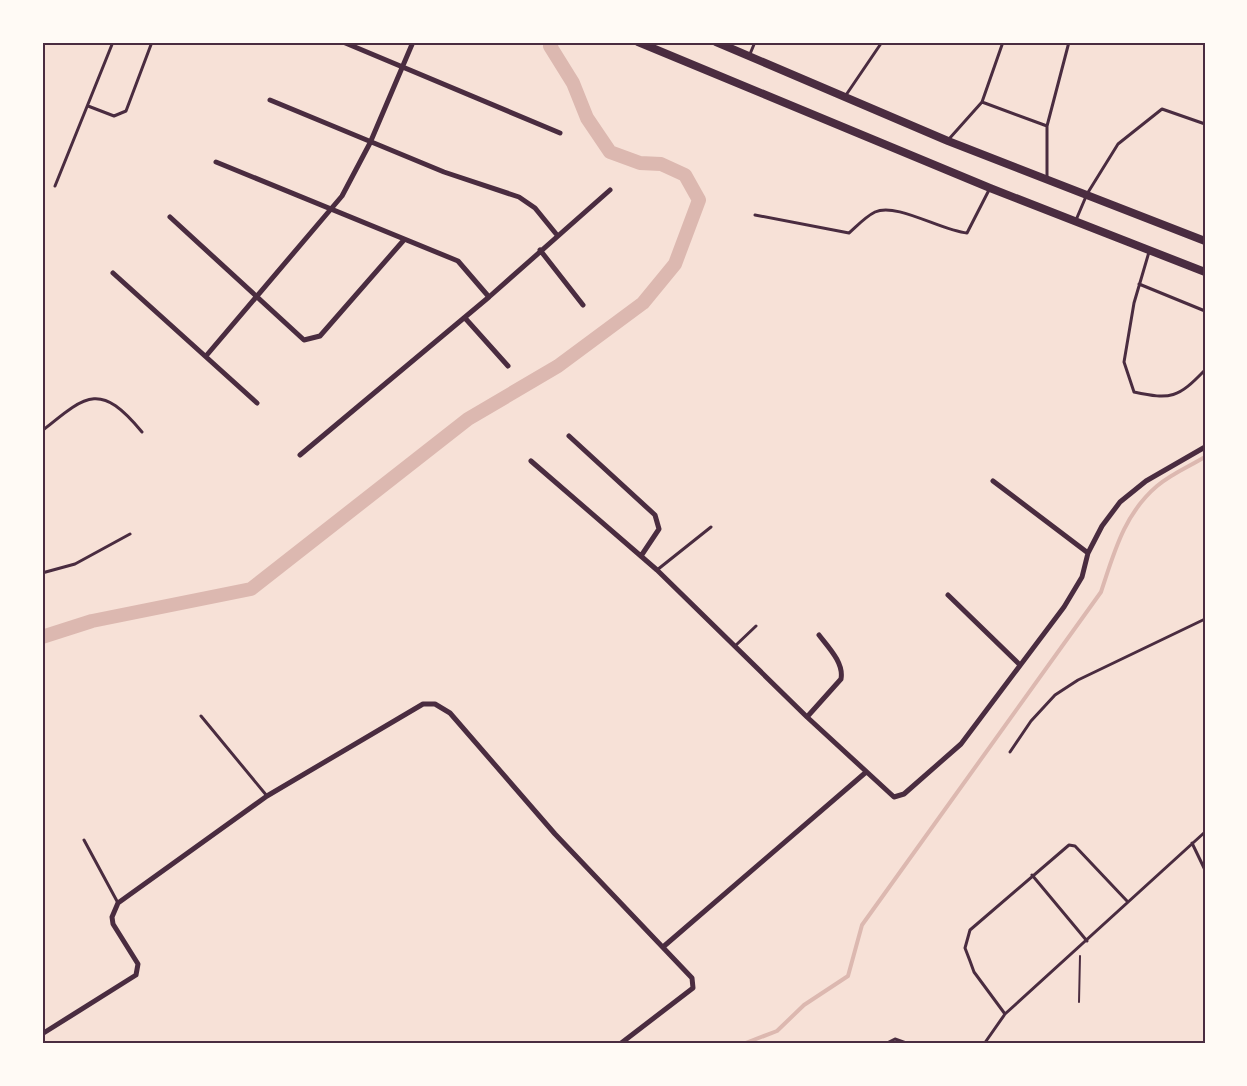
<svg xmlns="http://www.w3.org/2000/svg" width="1247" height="1086" viewBox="0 0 1247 1086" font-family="'Noto Sans',sans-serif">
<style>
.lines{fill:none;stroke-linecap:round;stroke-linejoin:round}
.stream{stroke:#dcb8b0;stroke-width:4}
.canal{stroke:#dcb8b0;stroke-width:14}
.path{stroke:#4a2c40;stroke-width:2}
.service{stroke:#4a2c40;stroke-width:3}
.minor{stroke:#4a2c40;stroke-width:5}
.primary{stroke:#4a2c40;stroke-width:8}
.neatline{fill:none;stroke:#4a2c40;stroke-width:2}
</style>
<rect width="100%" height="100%" fill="#f7e1d7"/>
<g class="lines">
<path class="stream" d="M 743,1044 L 777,1031 L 804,1005 L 848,976 L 862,925 L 1101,592 C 1114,553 1124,514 1157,486 C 1171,474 1190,466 1205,457"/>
<path class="canal" d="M 42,637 L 92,621 L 251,589 L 468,419 L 558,366 L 643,303 L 675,264 L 699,200 L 685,175 L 661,164 L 640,163 L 610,152 L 587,118 L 573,83 L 550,46 L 552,42"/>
<path class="path" d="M 1079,1002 L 1080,956"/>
<path class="service" d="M 750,54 L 755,42
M 846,95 L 882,42
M 982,102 L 1047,126
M 88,106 L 114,116 L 126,111 L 152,42
M 949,139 L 982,102 L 1003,42
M 1047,179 L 1047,126 L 1069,42
M 55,186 L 113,42
M 755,215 L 849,233 C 857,226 865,217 875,212 C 896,202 942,231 967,233 L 989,190
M 1076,220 L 1087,194 L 1118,144 L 1162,109 L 1205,124
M 1149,252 L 1134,303 L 1124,362 L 1134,392 C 1171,400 1178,398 1205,370
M 1139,284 L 1205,311
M 42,431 C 86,395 100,381 142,432
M 657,570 L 711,527
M 42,573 L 75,564 L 130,534
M 735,646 L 756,626
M 201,716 L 267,796
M 1010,752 L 1031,721 L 1055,695 L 1078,680 L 1205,619
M 84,840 L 118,903
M 1192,843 L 1205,870
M 1032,875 L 1087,941
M 1005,1014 L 974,972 L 970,961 L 965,948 L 970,930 L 1069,845 L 1075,846 L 1127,901
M 885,1044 L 895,1039 L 909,1044
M 984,1044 L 1005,1014 L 1205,832"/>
<path class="minor" d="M 343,42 L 560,133
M 270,100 L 444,172 L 519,197 L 535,208 L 557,235
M 216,162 L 458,261 L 489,297
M 170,217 L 304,340 L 320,336 L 403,241
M 540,250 L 583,305
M 113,273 L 257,403
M 465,318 L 508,366
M 206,356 L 342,196 L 370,143 L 413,42
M 569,436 L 655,515 L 659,529 L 641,556
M 300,455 L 489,297 L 610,190
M 531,461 L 657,570 L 807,717 L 894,797 L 904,794 L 961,744 L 1064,607 L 1082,577 L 1088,553 L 1102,526 L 1120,502 L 1146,481 L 1205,447
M 993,481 L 1088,553
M 948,595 L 1019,664
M 807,717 L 841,679 C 844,663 829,648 819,635
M 663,947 L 865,773
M 42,1034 L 136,975 L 138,964 L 113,924 L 112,917 L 118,903 L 267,796 L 423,704 L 435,704 L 450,713 L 555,834 L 692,978 L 693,988 L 620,1044"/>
<path class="primary" d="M 638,42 L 990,188 L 1205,272
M 716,42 L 948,141 L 1205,241"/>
</g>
<rect width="1247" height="1086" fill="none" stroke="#fffaf5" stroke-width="87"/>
<rect x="44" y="44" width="1160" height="998" class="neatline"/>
</svg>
